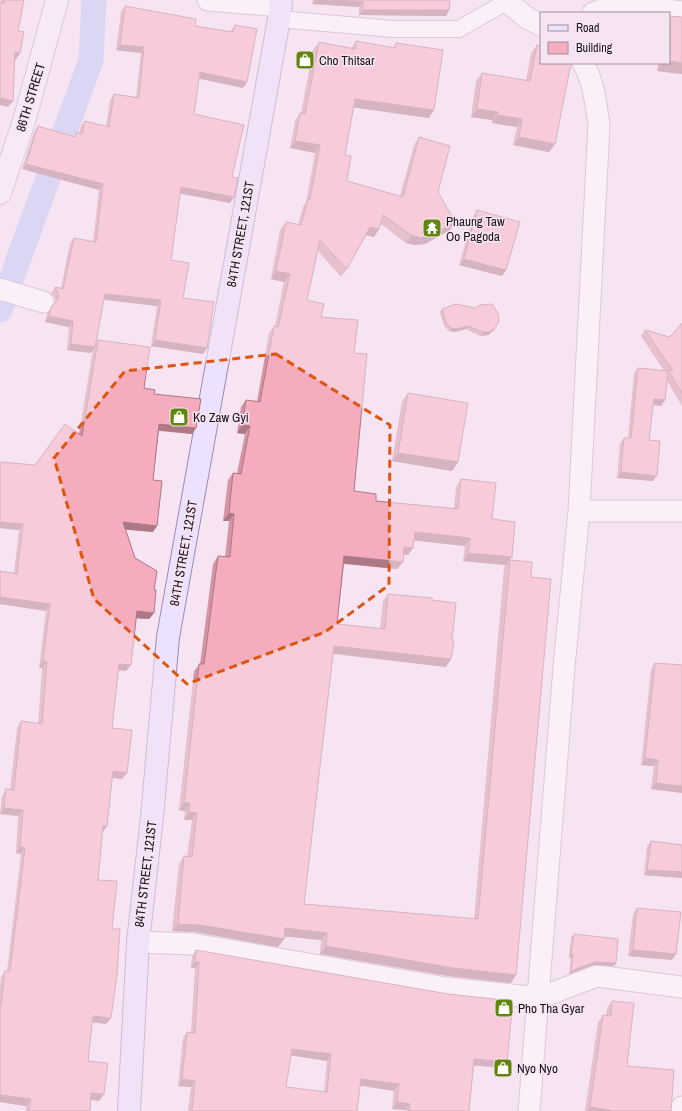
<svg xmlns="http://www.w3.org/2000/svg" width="682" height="1111" viewBox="0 0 682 1111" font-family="'Archivo Narrow',sans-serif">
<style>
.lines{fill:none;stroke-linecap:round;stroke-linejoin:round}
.canal{stroke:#b7c5f4;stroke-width:25}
.pedestrian-casing{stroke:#b9a7b5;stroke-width:18}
.minor-casing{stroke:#b9a7b5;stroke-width:23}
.secondary-casing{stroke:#b9a7b5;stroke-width:24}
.primary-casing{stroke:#9a8cad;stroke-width:24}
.pedestrian{stroke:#fff;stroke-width:16}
.minor{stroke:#fff;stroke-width:21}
.secondary{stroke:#f6f0ff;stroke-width:22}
.primary{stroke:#ece1fe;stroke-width:22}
.wall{fill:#d395a3;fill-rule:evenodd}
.shaded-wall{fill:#ac7984}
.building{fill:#f5adbd;stroke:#ac7984;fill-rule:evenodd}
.marked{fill:none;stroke:#de550d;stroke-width:3;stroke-dasharray:8 5;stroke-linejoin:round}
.labels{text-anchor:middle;stroke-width:3;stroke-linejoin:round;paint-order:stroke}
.poi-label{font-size:13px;fill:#191217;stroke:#f7e4f3;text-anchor:start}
.street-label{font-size:13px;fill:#191217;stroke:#f7e4f3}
</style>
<rect width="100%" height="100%" fill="#f7e4f3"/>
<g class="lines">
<path class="canal" d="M 0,310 L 91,60 L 94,0"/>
<g class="pedestrian-casing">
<path id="pedestrian" d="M 279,19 L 393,29 L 459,29 L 506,2"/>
</g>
<g class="minor-casing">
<path id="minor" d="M 208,0 L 281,6
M 505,0 L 527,18 L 541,25
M 593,13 C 624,1 649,8 682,12
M 0,289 L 43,302
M 579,511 L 682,511
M 138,942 L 193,944 L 446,988 L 539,998 L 597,976 L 682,987
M 529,1111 L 564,667 L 579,511 L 599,125 C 596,104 594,82 583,63
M 682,1111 L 682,1107"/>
</g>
<g class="secondary-casing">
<path id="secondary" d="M 0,193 L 25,118 L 57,0"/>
</g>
<g class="primary-casing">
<path id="primary" d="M 129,1111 L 138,942 L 152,817 L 168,637 L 279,19 L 281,0"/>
</g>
<use href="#pedestrian" class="pedestrian"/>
<use href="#minor" class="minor"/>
<use href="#secondary" class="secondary"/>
<use href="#primary" class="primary"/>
</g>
<path class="wall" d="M 1,0 L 24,0 L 18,31 L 20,53 L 16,59 L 14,59 L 8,107 Z
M 313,0 L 450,0 L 449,10 L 446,16 L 359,15 L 359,7 L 312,4 Z
M 125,6 L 195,26 L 230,32 L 235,25 L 247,82 L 243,88 L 199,78 L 194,114 L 232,177 L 230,203 L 180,193 L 171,260 L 183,298 L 207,348 L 203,354 L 151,346 L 157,306 L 104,300 L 96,344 L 98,340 L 144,388 L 154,394 L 196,428 L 192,434 L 159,431 L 153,480 L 153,532 L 125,529 L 135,558 L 154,590 L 154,613 L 149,619 L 136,618 L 126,671 L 118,670 L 112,728 L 122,779 L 112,778 L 102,832 L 98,880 L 112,929 L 106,1024 L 92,1022 L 88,1061 L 99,1101 L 91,1100 L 90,1111 L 26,1111 L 26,1106 L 0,1102 L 0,986 L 1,977 L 5,971 L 7,971 L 21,854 L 16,853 L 18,816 L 0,814 L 2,796 L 6,789 L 10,790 L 17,728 L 21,721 L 38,724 L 42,668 L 39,668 L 46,611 L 0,604 L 0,571 L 14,573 L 19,530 L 0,528 L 0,462 L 35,465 L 79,434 L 93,349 L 91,353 L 67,350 L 69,327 L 45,322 L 47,313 L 55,304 L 55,299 L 51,293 L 55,287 L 61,288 L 70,243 L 74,238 L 93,242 L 99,190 L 22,169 L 34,132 L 38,126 L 74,137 L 77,132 L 79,133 L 81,126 L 85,121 L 106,127 L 110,100 L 114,94 L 136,97 L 141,53 L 116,50 L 121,12 Z
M 670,16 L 682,17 L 682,74 L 657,71 L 658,63 L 669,63 L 669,17 Z
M 356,41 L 393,48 L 396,43 L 434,110 L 429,118 L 354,107 L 345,155 L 347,181 L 400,196 L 414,145 L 419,137 L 438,192 L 455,222 L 450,230 L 425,244 L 415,245 L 406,243 L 381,224 L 379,229 L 374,237 L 366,235 L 347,269 L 341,277 L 318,251 L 307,300 L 321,317 L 354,353 L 354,491 L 376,501 L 454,508 L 456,487 L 461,479 L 492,519 L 510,560 L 531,577 L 516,975 L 511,983 L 448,976 L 320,954 L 321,940 L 284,936 L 284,939 L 278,947 L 195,932 L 172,931 L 179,864 L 184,856 L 187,856 L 192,820 L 184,820 L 185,811 L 179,810 L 194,671 L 200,664 L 213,564 L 218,556 L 225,557 L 229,521 L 223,521 L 228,480 L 233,473 L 237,473 L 245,434 L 237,433 L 241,407 L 246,400 L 257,401 L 269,333 L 274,326 L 275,326 L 284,282 L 271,279 L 280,230 L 286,222 L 298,225 L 303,207 L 306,202 L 315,153 L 290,148 L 295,121 L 300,113 L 301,113 L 313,50 L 319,42 L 351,49 ZM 414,540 L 465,546 L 463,561 L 506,565 L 504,567 L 474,919 L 304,904 L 333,654 L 446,667 L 432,600 L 388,594 L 383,601 L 380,628 L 337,624 L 344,564 L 397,569 L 403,562 L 403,555 L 408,555 Z
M 537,45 L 555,144 L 549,152 L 513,145 L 517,127 L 492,123 L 492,120 L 471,117 L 476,81 L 482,73 L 526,81 L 531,53 Z
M 477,210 L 506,270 L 502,276 L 459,265 L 473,217 Z
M 442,309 L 496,327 L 494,330 L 488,335 L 480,336 L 466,329 L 455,332 L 449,331 L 444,326 L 440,312 Z
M 682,323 L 682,406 L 667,381 L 665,400 L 661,406 L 653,405 L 649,440 L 653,481 L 617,478 L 620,443 L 624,438 L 628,438 L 634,373 L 638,368 L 664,371 L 641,336 L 645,330 L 670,337 Z
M 408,393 L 458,462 L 452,471 L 392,461 L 402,401 Z
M 655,663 L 682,793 L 651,789 L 654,766 L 641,765 L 651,669 Z
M 651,841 L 682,845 L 682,878 L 644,875 L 647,846 Z
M 637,908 L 672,960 L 628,956 L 633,914 Z
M 574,934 L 616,963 L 614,966 L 593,965 L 569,974 L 571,958 L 569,957 L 571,937 Z
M 196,950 L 503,1068 L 474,1065 L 469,1111 L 406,1111 L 406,1110 L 392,1109 L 394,1091 L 360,1085 L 357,1111 L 188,1111 L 191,1087 L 178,1086 L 183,1038 L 187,1032 L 191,1032 L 195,968 L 191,968 L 192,956 ZM 291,1055 L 327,1061 L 324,1092 L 286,1087 Z
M 612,1001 L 627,1066 L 671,1111 L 585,1111 L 598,1022 L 603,1015 L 606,1015 L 607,1008 Z"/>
<path class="shaded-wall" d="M 315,0 L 336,0 L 363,2 L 359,7 L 312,4 Z
M 363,10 L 449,10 L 446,16 L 359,15 Z
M 120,45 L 144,47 L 141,53 L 116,50 Z
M 15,52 L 20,53 L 16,59 L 10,58 Z
M 669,61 L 682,63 L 682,74 L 657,71 L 662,63 L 669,63 Z
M 200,72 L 247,82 L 243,88 L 196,78 Z
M 0,98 L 13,101 L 8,107 L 0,105 Z
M 355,99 L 434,110 L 429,118 L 350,107 Z
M 477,109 L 498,112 L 492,120 L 471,117 Z
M 497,115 L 522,119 L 517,127 L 492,123 Z
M 519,137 L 555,144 L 549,152 L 513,145 Z
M 295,141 L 320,145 L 315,153 L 290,148 Z
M 26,164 L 103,184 L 99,190 L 22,169 Z
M 181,187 L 234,197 L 230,203 L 177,193 Z
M 455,222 L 450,230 L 425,244 L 415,245 L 406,243 L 411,235 Z
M 370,227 L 379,229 L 374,237 L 365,235 Z
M 464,259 L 506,270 L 502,276 L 459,265 Z
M 276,271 L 290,274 L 284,282 L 271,279 Z
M 105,294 L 161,300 L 157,306 L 101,299 Z
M 49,316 L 73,321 L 69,327 L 45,322 Z
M 468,326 L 466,329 L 455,332 L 449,331 L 451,328 Z
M 496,327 L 494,330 L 488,335 L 480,336 L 483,332 Z
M 155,340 L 207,348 L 203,354 L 151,346 Z
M 71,344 L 95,347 L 91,353 L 67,350 Z
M 654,399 L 665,400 L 661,406 L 650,404 Z
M 159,424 L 196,428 L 192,434 L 155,430 Z
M 242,425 L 250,426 L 245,434 L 237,433 Z
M 398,453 L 458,462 L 452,471 L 392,461 Z
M 621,472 L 657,476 L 653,481 L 617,478 Z
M 229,513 L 234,514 L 229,521 L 223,521 Z
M 0,522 L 23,524 L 19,530 L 0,528 Z
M 123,522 L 157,526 L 153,532 L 118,529 Z
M 415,532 L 470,538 L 465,546 L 409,540 Z
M 404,547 L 413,548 L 408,555 L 399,554 Z
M 468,553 L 512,557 L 506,565 L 463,561 Z
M 344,556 L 403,562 L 397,569 L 339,563 Z
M 0,597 L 50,604 L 46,611 L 0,604 Z
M 137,611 L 154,613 L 149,619 L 133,618 Z
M 334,646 L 451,659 L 446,667 L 329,653 Z
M 43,661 L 47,662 L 42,668 L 39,668 Z
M 119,664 L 131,665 L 126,671 L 115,670 Z
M 645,758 L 658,760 L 654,766 L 641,765 Z
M 113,771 L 127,773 L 122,779 L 108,777 Z
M 656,783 L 682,786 L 682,793 L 651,789 Z
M 184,803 L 190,803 L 185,811 L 179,810 Z
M 4,808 L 23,810 L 18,816 L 0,814 Z
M 189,812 L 197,813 L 192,820 L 184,820 Z
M 103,826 L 107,826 L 103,832 L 98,832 Z
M 20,847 L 25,848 L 21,854 L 16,853 Z
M 647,870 L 682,872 L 682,878 L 644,875 Z
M 178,924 L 200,925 L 284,939 L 278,947 L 195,932 L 172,931 Z
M 285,928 L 327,933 L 321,940 L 280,936 Z
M 326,946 L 516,975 L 511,983 L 448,976 L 320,954 Z
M 633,950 L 676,954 L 672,960 L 628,956 Z
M 571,954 L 573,954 L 571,958 L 569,957 Z
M 195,962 L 199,962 L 195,968 L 191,968 Z
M 595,962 L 616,963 L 614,966 L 593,965 L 569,974 L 571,971 Z
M 93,1016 L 111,1018 L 106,1024 L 89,1022 Z
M 292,1049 L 331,1054 L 327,1061 L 288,1055 Z
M 474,1059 L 507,1062 L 503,1068 L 470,1065 Z
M 182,1079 L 195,1081 L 191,1087 L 178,1086 Z
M 361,1079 L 399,1084 L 394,1091 L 356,1085 Z
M 91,1093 L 104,1094 L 99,1101 L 87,1099 Z
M 0,1095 L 31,1099 L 26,1106 L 0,1102 Z
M 397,1102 L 410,1104 L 406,1110 L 392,1109 Z
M 590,1107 L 610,1110 L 609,1111 L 587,1111 Z"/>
<path class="building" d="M 4,0 L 24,0 L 18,31 L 24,32 L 20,53 L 15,52 L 13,101 L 0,98 L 0,2 L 4,4 Z
M 336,0 L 450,0 L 449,10 L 363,10 L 363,2 Z
M 125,6 L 196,19 L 195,26 L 233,32 L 235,25 L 257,29 L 247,82 L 200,72 L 194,114 L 244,125 L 232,177 L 238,178 L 234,197 L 181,187 L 171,260 L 189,263 L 183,298 L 214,302 L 207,348 L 155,340 L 161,300 L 105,294 L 95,347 L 71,344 L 73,321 L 49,316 L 51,307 L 58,299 L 58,293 L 55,287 L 63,289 L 74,238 L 96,242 L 103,184 L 26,164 L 38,126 L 75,137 L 77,132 L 82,134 L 85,121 L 109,127 L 114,94 L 139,98 L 144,47 L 120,45 Z
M 670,16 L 682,17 L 682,63 L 669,61 L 669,23 Z
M 356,41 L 395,48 L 396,43 L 443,50 L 434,110 L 355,99 L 345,155 L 351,156 L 347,181 L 403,197 L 419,137 L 450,146 L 438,192 L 455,222 L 430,236 L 421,238 L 411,235 L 383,215 L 379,229 L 370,227 L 347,269 L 320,240 L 307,300 L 324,304 L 321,317 L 358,320 L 354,353 L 367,354 L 354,491 L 376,494 L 376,501 L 458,509 L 461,479 L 496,483 L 492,519 L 515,522 L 512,557 L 468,553 L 470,538 L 415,532 L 413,548 L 404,547 L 403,562 L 344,556 L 337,624 L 385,629 L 388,594 L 432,598 L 432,600 L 456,603 L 452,640 L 454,641 L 451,659 L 334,646 L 304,904 L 478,919 L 510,560 L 532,562 L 531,577 L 551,579 L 516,975 L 453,968 L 326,946 L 327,933 L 285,928 L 284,939 L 200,925 L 178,924 L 184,856 L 192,857 L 197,813 L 189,812 L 190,803 L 184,803 L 199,664 L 204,664 L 218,556 L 230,557 L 234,514 L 229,513 L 233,473 L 241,474 L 250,426 L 242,425 L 246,400 L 260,402 L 274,326 L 278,327 L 290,274 L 276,271 L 286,222 L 301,225 L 308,199 L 310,200 L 320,145 L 295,141 L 300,113 L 305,114 L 319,42 L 355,49 Z
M 537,45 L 541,46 L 541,63 L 571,63 L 555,144 L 519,137 L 522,119 L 497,115 L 498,112 L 477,109 L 482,73 L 530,81 Z
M 477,210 L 520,222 L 506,270 L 464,259 Z
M 456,304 L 475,308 L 480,305 L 492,304 L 498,313 L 499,321 L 496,327 L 490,332 L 483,332 L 468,326 L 457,329 L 451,328 L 446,323 L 442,309 Z
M 682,323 L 682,393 L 668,370 L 673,371 L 645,330 L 670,337 Z
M 98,340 L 150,347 L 144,388 L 155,390 L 154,394 L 201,399 L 196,428 L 159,424 L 153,480 L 162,481 L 157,526 L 123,522 L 135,558 L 157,571 L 154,590 L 156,590 L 154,613 L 137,611 L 131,665 L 119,664 L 112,728 L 132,730 L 127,773 L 113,771 L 107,826 L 103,826 L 98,880 L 117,881 L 112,929 L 120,929 L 117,975 L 111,1018 L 93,1016 L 88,1061 L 108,1063 L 104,1094 L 91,1093 L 90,1111 L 29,1111 L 31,1099 L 0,1095 L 0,1005 L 1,1005 L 5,971 L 10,971 L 25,848 L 20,847 L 23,810 L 4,808 L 6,789 L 14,790 L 21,721 L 42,724 L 47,662 L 43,661 L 50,604 L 0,597 L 0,571 L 17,574 L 23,524 L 0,522 L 0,462 L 35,465 L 65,424 L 82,436 Z
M 638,368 L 668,371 L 665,400 L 654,399 L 649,440 L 660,441 L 657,476 L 621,472 L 624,438 L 631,438 Z
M 408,393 L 468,403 L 458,462 L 398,453 Z
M 655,663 L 682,665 L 682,786 L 656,783 L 658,760 L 645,758 Z
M 651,841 L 682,845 L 682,872 L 647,870 Z
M 637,908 L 681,912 L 676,954 L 633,950 Z
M 574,934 L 618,939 L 616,963 L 595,962 L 571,971 L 573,954 L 571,954 Z
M 196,950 L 448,994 L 513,1001 L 507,1062 L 474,1059 L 469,1111 L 409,1111 L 410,1104 L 397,1102 L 399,1084 L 361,1079 L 357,1111 L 192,1111 L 195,1081 L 182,1079 L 187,1032 L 195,1033 L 199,962 L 195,962 ZM 292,1049 L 331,1054 L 327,1092 L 286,1087 Z
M 612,1001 L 634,1003 L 627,1066 L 674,1070 L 671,1111 L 609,1111 L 610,1110 L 590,1107 L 603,1015 L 611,1016 Z"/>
<path d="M0 0H682V1111H0ZM 276,354 L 390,425 L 389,585 L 325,632 L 187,684 L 94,599 L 54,458 L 125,371 Z" fill="#f7e4f3" fill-opacity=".55" fill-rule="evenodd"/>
<path class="marked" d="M 276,354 L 390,425 L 389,585 L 325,632 L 187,684 L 94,599 L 54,458 L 125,371 Z"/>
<defs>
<g id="shop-square" transform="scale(1)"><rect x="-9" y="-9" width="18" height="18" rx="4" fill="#60860c" stroke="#f7e4f3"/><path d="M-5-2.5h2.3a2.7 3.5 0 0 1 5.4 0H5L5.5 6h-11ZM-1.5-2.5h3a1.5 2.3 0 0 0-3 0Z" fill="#fff"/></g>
<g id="temple-square" transform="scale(1)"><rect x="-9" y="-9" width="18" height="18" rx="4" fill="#60860c" stroke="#f7e4f3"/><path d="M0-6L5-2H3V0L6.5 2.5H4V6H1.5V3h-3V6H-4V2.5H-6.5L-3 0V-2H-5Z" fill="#fff"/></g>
</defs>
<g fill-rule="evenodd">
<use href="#shop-square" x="305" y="60"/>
<use href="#temple-square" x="432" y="228"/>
<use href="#shop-square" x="179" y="417"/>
<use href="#shop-square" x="504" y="1008"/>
<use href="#shop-square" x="503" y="1068"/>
</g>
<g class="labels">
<g class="poi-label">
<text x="319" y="65">Cho Thitsar</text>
<text x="446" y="226">Phaung Taw<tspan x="446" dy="15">Oo Pagoda</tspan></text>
<text x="193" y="422">Ko Zaw Gyi</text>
<text x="518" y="1013">Pho Tha Gyar</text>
<text x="517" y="1073">Nyo Nyo</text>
</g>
<g class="street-label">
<text transform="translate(30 97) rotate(-73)" y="5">86TH STREET</text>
<text transform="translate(240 234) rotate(-80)" y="5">84TH STREET, 121ST</text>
<text transform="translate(183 553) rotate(-80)" y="5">84TH STREET, 121ST</text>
<text transform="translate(145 874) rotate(-83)" y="5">84TH STREET, 121ST</text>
</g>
</g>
<rect x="540" y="12" width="130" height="52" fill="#f7e4f3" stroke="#9e909b"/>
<rect x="548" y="25" width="20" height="6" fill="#ece1fe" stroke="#9e909b"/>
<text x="576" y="32" font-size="12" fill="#191217">Road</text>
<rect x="548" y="42" width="20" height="12" fill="#f5adbd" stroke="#9e909b"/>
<text x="576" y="52" font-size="12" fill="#191217">Building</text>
</svg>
